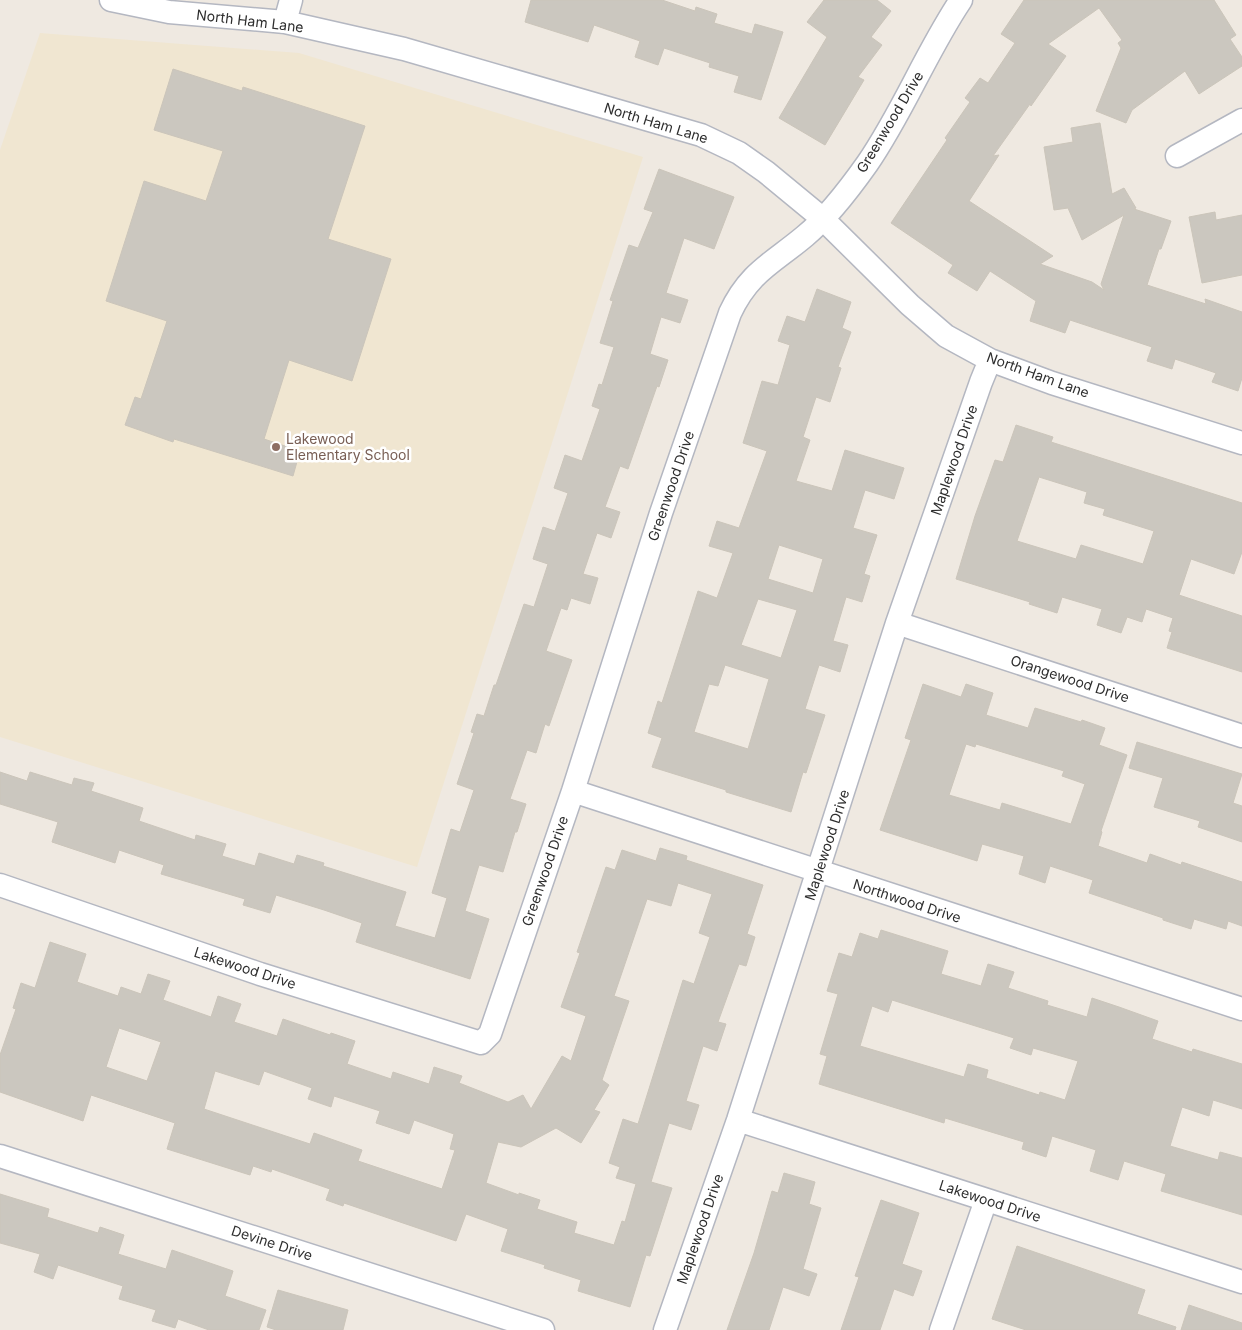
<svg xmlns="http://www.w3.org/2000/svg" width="1242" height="1330" viewBox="0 0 1242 1330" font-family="Inter,sans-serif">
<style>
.education{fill:#f0e6d1}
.building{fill:#cbc7bf;stroke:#cbc5ba;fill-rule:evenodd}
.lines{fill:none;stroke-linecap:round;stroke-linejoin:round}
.street-casing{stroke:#b4b7c1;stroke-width:25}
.street{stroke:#fff;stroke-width:22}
.education-dot{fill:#8d6e63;stroke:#fff;stroke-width:2}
.labels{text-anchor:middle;stroke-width:5;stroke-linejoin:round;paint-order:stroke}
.street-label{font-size:14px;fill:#2e2e2e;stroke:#fff}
.education-label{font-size:14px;fill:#785e54;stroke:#fff;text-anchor:start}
</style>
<rect width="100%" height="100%" fill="#efe9e1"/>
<path class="education" d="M 40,33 L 299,53 L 643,157 L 417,867 L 0,737 L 0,150 Z"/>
<path class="building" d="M 531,0 L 662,0 L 695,11 L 696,7 L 717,14 L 714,23 L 752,34 L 755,24 L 783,32 L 761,100 L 734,92 L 739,76 L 709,67 L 710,63 L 664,48 L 658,65 L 635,57 L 640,41 L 594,25 L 588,42 L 525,22 Z
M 824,0 L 877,0 L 891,11 L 871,37 L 882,45 L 858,77 L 864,80 L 825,145 L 779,118 L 827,37 L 807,22 Z
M 1024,0 L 1214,0 L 1236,35 L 1230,39 L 1242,57 L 1242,66 L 1199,94 L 1185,71 L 1132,110 L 1126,123 L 1096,111 L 1121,48 L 1118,43 L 1122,40 L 1099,8 L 1048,44 L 1066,56 L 1031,106 L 1030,104 L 993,156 L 999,155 L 969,201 L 1053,256 L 1040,264 L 1092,282 L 1104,290 L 1101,284 L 1124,215 L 1082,240 L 1068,208 L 1054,210 L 1044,147 L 1073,142 L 1071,128 L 1100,123 L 1112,194 L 1124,188 L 1136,208 L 1134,209 L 1171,221 L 1161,249 L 1159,249 L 1147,285 L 1206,304 L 1205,299 L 1242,312 L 1242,378 L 1238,391 L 1212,382 L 1216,373 L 1175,359 L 1172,369 L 1147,361 L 1152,347 L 1070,320 L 1065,333 L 1030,321 L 1036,301 L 990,271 L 977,291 L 948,273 L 953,265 L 891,223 L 947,140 L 945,138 L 970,102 L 965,98 L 980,78 L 988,83 L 1015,43 L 1001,34 Z
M 173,69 L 242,91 L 243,87 L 365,126 L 328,239 L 391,259 L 352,381 L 289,360 L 264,439 L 300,451 L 293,476 L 174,439 L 173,442 L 125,425 L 135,397 L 141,399 L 167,321 L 106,301 L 144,181 L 206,201 L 223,151 L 154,130 Z
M 659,169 L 734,197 L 714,249 L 684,238 L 666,293 L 688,300 L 680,323 L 661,317 L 650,354 L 668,360 L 659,387 L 657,386 L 628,469 L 620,466 L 605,507 L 620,512 L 611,538 L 597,533 L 583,574 L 598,578 L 590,604 L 571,598 L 567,610 L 561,608 L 546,651 L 572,660 L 549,726 L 545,724 L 536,753 L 527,750 L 510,799 L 526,804 L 517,832 L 515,832 L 503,872 L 479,865 L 465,911 L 489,919 L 470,979 L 356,942 L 362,923 L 324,910 L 276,895 L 270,913 L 243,905 L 245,899 L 161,874 L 164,865 L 119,850 L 115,863 L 52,842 L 58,822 L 0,804 L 0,772 L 27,781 L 30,772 L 72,785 L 74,778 L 94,783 L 91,791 L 143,808 L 139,821 L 195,840 L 196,835 L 226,844 L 222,856 L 255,866 L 259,853 L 294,864 L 297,855 L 324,863 L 323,866 L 406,892 L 395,926 L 435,938 L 447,898 L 432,893 L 451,829 L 460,832 L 474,790 L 457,784 L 474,733 L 471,732 L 477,714 L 484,716 L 494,685 L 496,685 L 524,604 L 534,607 L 548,564 L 533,559 L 543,527 L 555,531 L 568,493 L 554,488 L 565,455 L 582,461 L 600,409 L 592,406 L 599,384 L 602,385 L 614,347 L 600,343 L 613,301 L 610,300 L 629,245 L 638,248 L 653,212 L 644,209 Z
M 1215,212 L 1216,220 L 1242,215 L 1242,275 L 1202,283 L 1189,217 Z
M 817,289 L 851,302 L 842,328 L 851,332 L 838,367 L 841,368 L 830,402 L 816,397 L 803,437 L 810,440 L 796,481 L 832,491 L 845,450 L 904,468 L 894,499 L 865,490 L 853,528 L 877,535 L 864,574 L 870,576 L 862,602 L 846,597 L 833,641 L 848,645 L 840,672 L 819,665 L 805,709 L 825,715 L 806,773 L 803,772 L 791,812 L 726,792 L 726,790 L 652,767 L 662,738 L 648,733 L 658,701 L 662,703 L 698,591 L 717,598 L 733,553 L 709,546 L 717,521 L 739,528 L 767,451 L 743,443 L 762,381 L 778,385 L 790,345 L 778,341 L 787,316 L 805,322 ZM 779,545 L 823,559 L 813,593 L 768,579 ZM 758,599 L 797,610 L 781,658 L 741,645 ZM 725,665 L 769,679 L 748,749 L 694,732 L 709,684 L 718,686 Z
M 1016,425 L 1053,437 L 1051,442 L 1242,503 L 1242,552 L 1234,574 L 1191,559 L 1179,595 L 1242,616 L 1242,672 L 1167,648 L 1172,632 L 1169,631 L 1173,618 L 1146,609 L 1142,622 L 1127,617 L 1121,633 L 1097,625 L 1102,609 L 1062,597 L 1057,613 L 1029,604 L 1030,602 L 956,579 L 975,516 L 995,460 L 1003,462 ZM 1039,477 L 1087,492 L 1084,503 L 1105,509 L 1103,515 L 1154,531 L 1143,564 L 1081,545 L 1076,559 L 1017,541 Z
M 923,684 L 961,697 L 966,684 L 993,693 L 986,715 L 1028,728 L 1035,708 L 1081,722 L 1082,720 L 1105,728 L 1099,745 L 1127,755 L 1101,831 L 1102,832 L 1098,846 L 1147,863 L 1150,854 L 1181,865 L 1182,862 L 1242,882 L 1242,926 L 1228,921 L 1226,929 L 1194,919 L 1191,929 L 1163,920 L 1163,918 L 1089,893 L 1093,880 L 1050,866 L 1045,883 L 1019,874 L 1024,856 L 982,844 L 977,861 L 880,830 L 911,740 L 905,738 ZM 966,744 L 975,747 L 976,744 L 1064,771 L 1062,776 L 1085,784 L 1071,824 L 1002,803 L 1000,810 L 949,795 Z
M 1137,742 L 1242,774 L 1233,803 L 1242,806 L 1242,842 L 1198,827 L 1200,821 L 1154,807 L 1163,778 L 1129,768 Z
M 660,848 L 687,856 L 686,860 L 763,885 L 747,934 L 755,937 L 746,966 L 739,964 L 718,1022 L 726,1024 L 717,1051 L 703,1046 L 686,1101 L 699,1105 L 691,1130 L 669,1123 L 651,1182 L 672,1188 L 650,1256 L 646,1255 L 630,1307 L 578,1291 L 581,1280 L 544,1268 L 545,1265 L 501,1251 L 508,1229 L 466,1214 L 456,1241 L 344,1203 L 343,1206 L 326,1200 L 330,1189 L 272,1169 L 271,1172 L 253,1166 L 250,1175 L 167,1149 L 175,1123 L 91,1095 L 83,1121 L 0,1092 L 0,1055 L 16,1009 L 13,1008 L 21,983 L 35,988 L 50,942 L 86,954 L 77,982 L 118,996 L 121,987 L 141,994 L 148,974 L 170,981 L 163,1000 L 211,1017 L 218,996 L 241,1004 L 234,1022 L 277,1036 L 283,1019 L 330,1035 L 331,1033 L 355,1041 L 347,1064 L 391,1079 L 393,1072 L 429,1084 L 434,1067 L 462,1076 L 459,1083 L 508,1102 L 523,1095 L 531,1109 L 562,1056 L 571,1061 L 586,1016 L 561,1007 L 580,953 L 577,952 L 606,867 L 615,870 L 622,850 L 656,861 ZM 678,883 L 712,894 L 699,933 L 710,937 L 694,984 L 683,980 L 638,1124 L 623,1119 L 609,1163 L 620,1167 L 616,1178 L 636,1184 L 625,1222 L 622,1221 L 614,1245 L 574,1233 L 577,1222 L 537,1209 L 540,1200 L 519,1193 L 519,1195 L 486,1183 L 498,1142 L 521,1147 L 556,1128 L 581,1143 L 600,1112 L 594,1110 L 609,1085 L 602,1080 L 629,1001 L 614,996 L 647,899 L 671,906 ZM 119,1028 L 161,1042 L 147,1081 L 106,1067 ZM 215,1071 L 259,1085 L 264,1071 L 312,1088 L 308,1099 L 331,1107 L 334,1096 L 380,1111 L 376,1123 L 409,1134 L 414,1120 L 454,1134 L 450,1149 L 455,1150 L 442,1189 L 358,1161 L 362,1150 L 314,1133 L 310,1144 L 204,1109 Z
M 881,930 L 948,951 L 941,974 L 981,986 L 988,964 L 1014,972 L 1008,988 L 1048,1001 L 1047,1005 L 1087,1017 L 1092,998 L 1119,1007 L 1158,1021 L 1152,1039 L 1192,1052 L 1193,1049 L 1242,1064 L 1242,1109 L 1213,1100 L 1209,1116 L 1182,1107 L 1170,1146 L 1218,1160 L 1220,1152 L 1242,1158 L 1242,1215 L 1161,1191 L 1166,1174 L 1124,1161 L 1118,1180 L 1090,1171 L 1096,1150 L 1052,1136 L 1046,1157 L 1022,1149 L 1024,1142 L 945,1118 L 944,1123 L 819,1084 L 827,1056 L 820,1054 L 838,994 L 827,991 L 839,953 L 852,957 L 860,933 L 878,939 ZM 892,1000 L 1014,1038 L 1010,1048 L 1031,1055 L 1033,1048 L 1078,1061 L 1065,1100 L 1040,1092 L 1039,1095 L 986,1078 L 988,1070 L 968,1064 L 964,1077 L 860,1046 L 872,1006 L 888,1012 Z
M 784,1173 L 815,1182 L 809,1204 L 821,1208 L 803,1269 L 817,1274 L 809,1296 L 783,1287 L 769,1330 L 727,1330 L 754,1253 L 772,1191 L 778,1193 Z
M 0,1194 L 49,1209 L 47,1217 L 98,1233 L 100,1227 L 124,1235 L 118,1254 L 166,1269 L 172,1250 L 233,1271 L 225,1296 L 266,1310 L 259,1330 L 209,1330 L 178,1319 L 175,1328 L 152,1321 L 156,1310 L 119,1299 L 123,1286 L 58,1265 L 53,1279 L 34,1272 L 40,1254 L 0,1243 Z
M 881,1200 L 919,1213 L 902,1264 L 922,1271 L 913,1296 L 894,1289 L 880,1330 L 841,1330 L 859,1277 L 855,1276 Z
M 1017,1246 L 1145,1290 L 1137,1314 L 1176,1327 L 1175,1330 L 1026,1330 L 992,1319 Z
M 278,1290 L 348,1310 L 343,1330 L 276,1330 L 267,1327 Z
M 1189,1305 L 1242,1323 L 1242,1330 L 1181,1330 Z"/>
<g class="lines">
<g class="street-casing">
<path id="street" d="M 111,0 L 169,12 L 285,22 L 404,49 L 701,135 L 739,153 L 766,172 L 823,219 L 910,305 L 946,336 L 990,360 L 1052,383 L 1242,443
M 285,22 L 291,0
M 1177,156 L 1242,120
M 897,623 L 1242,736
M 573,791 L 1242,1009
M 0,885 L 260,974 L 481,1043 L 490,1034 L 573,791 L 661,513 L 730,313 C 749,272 773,263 805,236 C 828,217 850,188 867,164 C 903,112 926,52 961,0
M 738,1120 L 1242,1282
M 0,1156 L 543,1330
M 665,1330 L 738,1120 L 897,623 L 981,382 L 990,360
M 941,1330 L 986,1200"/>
</g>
<use href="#street" class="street"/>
</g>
<circle class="education-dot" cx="276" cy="447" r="5"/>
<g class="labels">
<g class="street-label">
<text transform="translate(250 21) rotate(7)" y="5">North Ham Lane</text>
<text transform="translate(890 122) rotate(-59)" y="5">Greenwood Drive</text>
<text transform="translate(656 123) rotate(17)" y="5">North Ham Lane</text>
<text transform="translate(1038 375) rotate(20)" y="5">North Ham Lane</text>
<text transform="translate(954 460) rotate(-71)" y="5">Maplewood Drive</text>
<text transform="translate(671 486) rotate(-71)" y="5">Greenwood Drive</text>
<text transform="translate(1070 679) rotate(18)" y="5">Orangewood Drive</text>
<text transform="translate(827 845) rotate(-72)" y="5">Maplewood Drive</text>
<text transform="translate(545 871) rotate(-71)" y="5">Greenwood Drive</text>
<text transform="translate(907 901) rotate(18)" y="5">Northwood Drive</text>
<text transform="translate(245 968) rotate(18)" y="5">Lakewood Drive</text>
<text transform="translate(990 1201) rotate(18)" y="5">Lakewood Drive</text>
<text transform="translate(700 1229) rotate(-71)" y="5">Maplewood Drive</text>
<text transform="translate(272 1243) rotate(18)" y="5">Devine Drive</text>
</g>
<g class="education-label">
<text x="286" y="444">Lakewood<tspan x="286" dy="16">Elementary School</tspan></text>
</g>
</g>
</svg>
